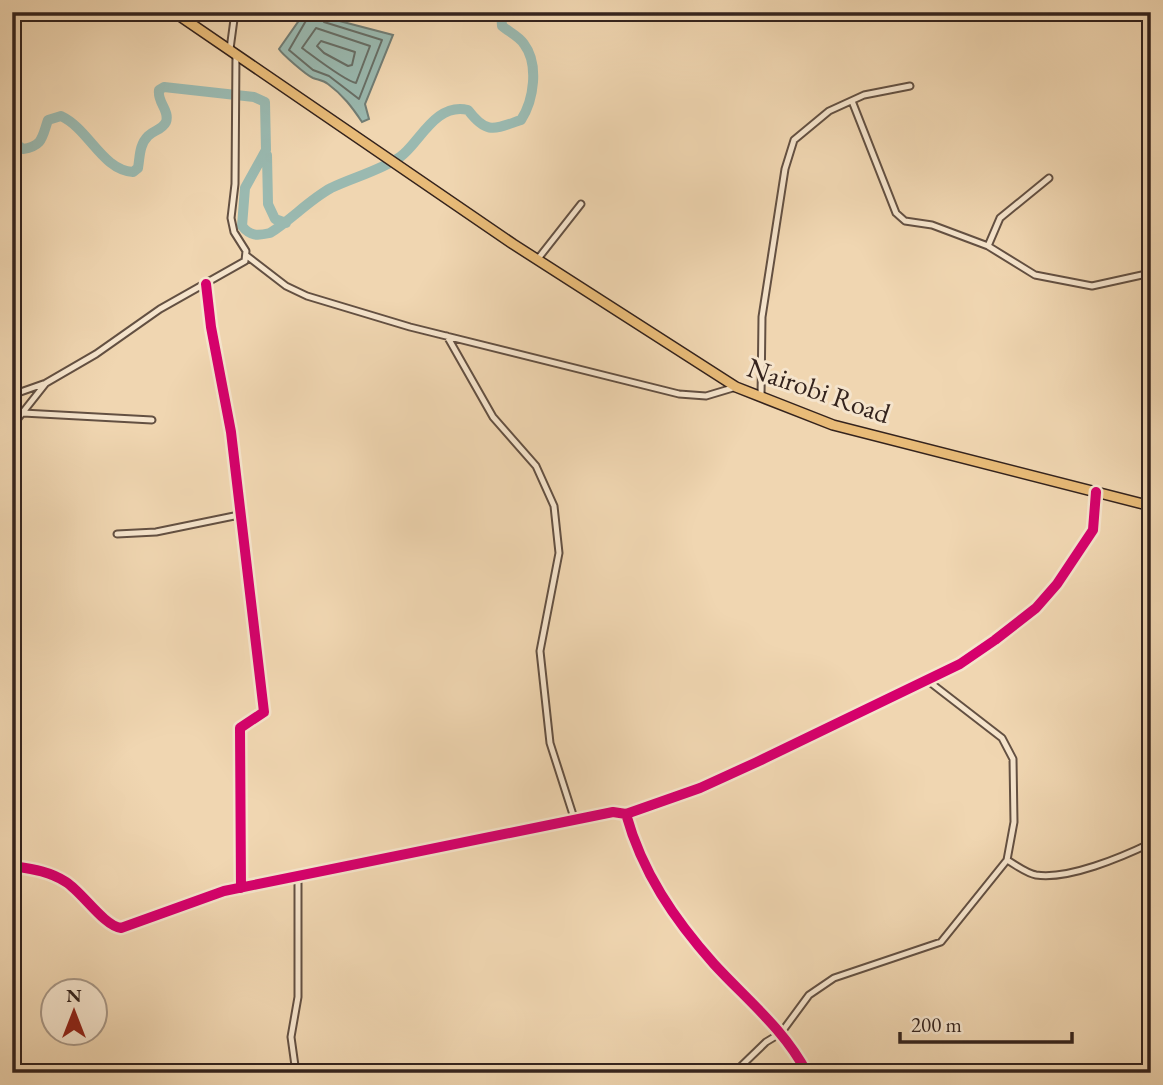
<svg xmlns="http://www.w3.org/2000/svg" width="1163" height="1085" viewBox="0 0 1163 1085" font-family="'EB Garamond',serif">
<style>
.water{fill:#9ab9b0;stroke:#717d75;stroke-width:2}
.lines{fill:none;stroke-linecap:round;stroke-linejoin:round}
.shore{stroke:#676e66;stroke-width:2}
.river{stroke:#9ab9b0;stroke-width:10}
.minor-casing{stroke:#635042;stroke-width:9}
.trunk-casing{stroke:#34231d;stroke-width:12}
.minor{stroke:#f5e4cc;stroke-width:5}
.trunk{stroke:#e8bb78;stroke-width:9}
.cycleway-casing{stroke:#f5e4cc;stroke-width:15}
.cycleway{stroke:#d6006c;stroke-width:10}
.labels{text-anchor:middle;stroke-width:6;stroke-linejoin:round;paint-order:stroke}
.street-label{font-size:28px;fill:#34231d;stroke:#f5e4cc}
</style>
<rect width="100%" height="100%" fill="#f0d6b1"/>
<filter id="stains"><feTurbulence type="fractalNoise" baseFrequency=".00286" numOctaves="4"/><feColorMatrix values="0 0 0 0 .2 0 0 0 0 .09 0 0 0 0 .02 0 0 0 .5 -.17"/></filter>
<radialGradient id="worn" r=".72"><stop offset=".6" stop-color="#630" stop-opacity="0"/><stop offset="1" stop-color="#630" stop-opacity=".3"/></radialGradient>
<path class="water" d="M 305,12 L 393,35 L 365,104 L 369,119 L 362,122 C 352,107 343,95 328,84 C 323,80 318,80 313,78 C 306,75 282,54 279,49 Z"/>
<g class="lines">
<path class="shore" d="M 311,12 L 289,50 L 313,70 L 329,76 L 359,99 L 382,40 L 324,22 L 319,12
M 316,28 L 370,46 L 356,83 C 345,81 313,56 302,48 Z
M 321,41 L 355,52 L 352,65 L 348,66 L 324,53 L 317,46 Z"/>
<path class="river" d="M 12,141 L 23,149 C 43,146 42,137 48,120 L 61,116 C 89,129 102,170 133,172 L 138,168 C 140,157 139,145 148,136 C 154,130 162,130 166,122 C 170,110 157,103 159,90 L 164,87 L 254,97 L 265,102 L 266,150 L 245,188 L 242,226 C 250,236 257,236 270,233 C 291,220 309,200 331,188 C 354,177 379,171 400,157 C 419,144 435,102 468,110 C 487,135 494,129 521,120 C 534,100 539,64 524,44 C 519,36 509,32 502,26 L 501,12
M 267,155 L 268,204 L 275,219 L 286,223"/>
<g class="minor-casing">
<path id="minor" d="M 230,49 L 235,12
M 852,101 L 896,213 L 905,221 L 932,225 L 988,246 L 1035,275 L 1092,286 L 1151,273
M 988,246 L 1000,218 L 1049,178
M 247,256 L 286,286 L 307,296 L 410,327 L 679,394 L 706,396 L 736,387
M 537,260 L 581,204
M 206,284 L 211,327 L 231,432 L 264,712 L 240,728 L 241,888
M 447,336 L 493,417 L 536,466 L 554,506 L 559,553 L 540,651 L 550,743 L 575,821
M 12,395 L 46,383
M 761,397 L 762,317 L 785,169 L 794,140 L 829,111 L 864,95 L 910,86
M 23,413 L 152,420
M 12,426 L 46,383 L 96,354 L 160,309 L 245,261 L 246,251 L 234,232 L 231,218 L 235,184 L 236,53
M 117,534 L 156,532 L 239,515
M 1007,860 C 1016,865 1026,873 1036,875 C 1068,880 1122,857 1151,843
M 12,866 C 32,869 49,871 66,882 C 82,892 104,926 121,928 L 224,891 L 613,812 L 626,814
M 296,1073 L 291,1037 L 298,997 L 298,877
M 734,1073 L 766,1042 L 781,1033 L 809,995 L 834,978 L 941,942 L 1007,860 L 1014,822 L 1013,759 L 1002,738 L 927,680
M 807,1073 C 784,1029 747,1000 714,964 C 674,919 642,872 626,814 L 700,788 L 757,762 L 960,664 L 995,640 L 1036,608 L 1057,584 L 1093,530 L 1096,492"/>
</g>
<g class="trunk-casing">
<path id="trunk" d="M 174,12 L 513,244 L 736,387 L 833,425 L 1151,506"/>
</g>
<use href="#minor" class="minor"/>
<use href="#trunk" class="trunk"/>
<g class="cycleway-casing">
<path id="cycleway" d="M 206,284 L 211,327 L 231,432 L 264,712 L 240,728 L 241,888
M 12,866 C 32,869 49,871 66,882 C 82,892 104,926 121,928 L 224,891 L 613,812 L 626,814
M 807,1073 C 784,1029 747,1000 714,964 C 674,919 642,872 626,814 L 700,788 L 757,762 L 960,664 L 995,640 L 1036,608 L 1057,584 L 1093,530 L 1096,492"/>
</g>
<use href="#cycleway" class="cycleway"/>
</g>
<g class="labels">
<g class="street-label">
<text transform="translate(819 390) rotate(19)" y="10">Nairobi Road</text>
</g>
</g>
<rect width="1163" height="1085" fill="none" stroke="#f0d6b1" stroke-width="42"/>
<rect x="14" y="14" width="1135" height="1057" fill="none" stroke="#34231d" stroke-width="3.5"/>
<rect x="21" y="21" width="1121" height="1043" fill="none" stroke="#34231d" stroke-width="2"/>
<g transform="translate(74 1012)"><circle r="33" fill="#f5e4cc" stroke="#a89786" stroke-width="2"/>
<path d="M0-5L12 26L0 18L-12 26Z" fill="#8f2418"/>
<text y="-10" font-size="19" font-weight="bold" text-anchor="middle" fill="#34231d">N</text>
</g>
<path d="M900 1032v10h172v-10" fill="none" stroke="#34231d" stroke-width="3.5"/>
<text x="911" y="1032" font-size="21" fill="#34231d" stroke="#f5e4cc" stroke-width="5" paint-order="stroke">200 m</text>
<rect width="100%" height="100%" filter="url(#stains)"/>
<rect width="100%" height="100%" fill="url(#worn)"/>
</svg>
